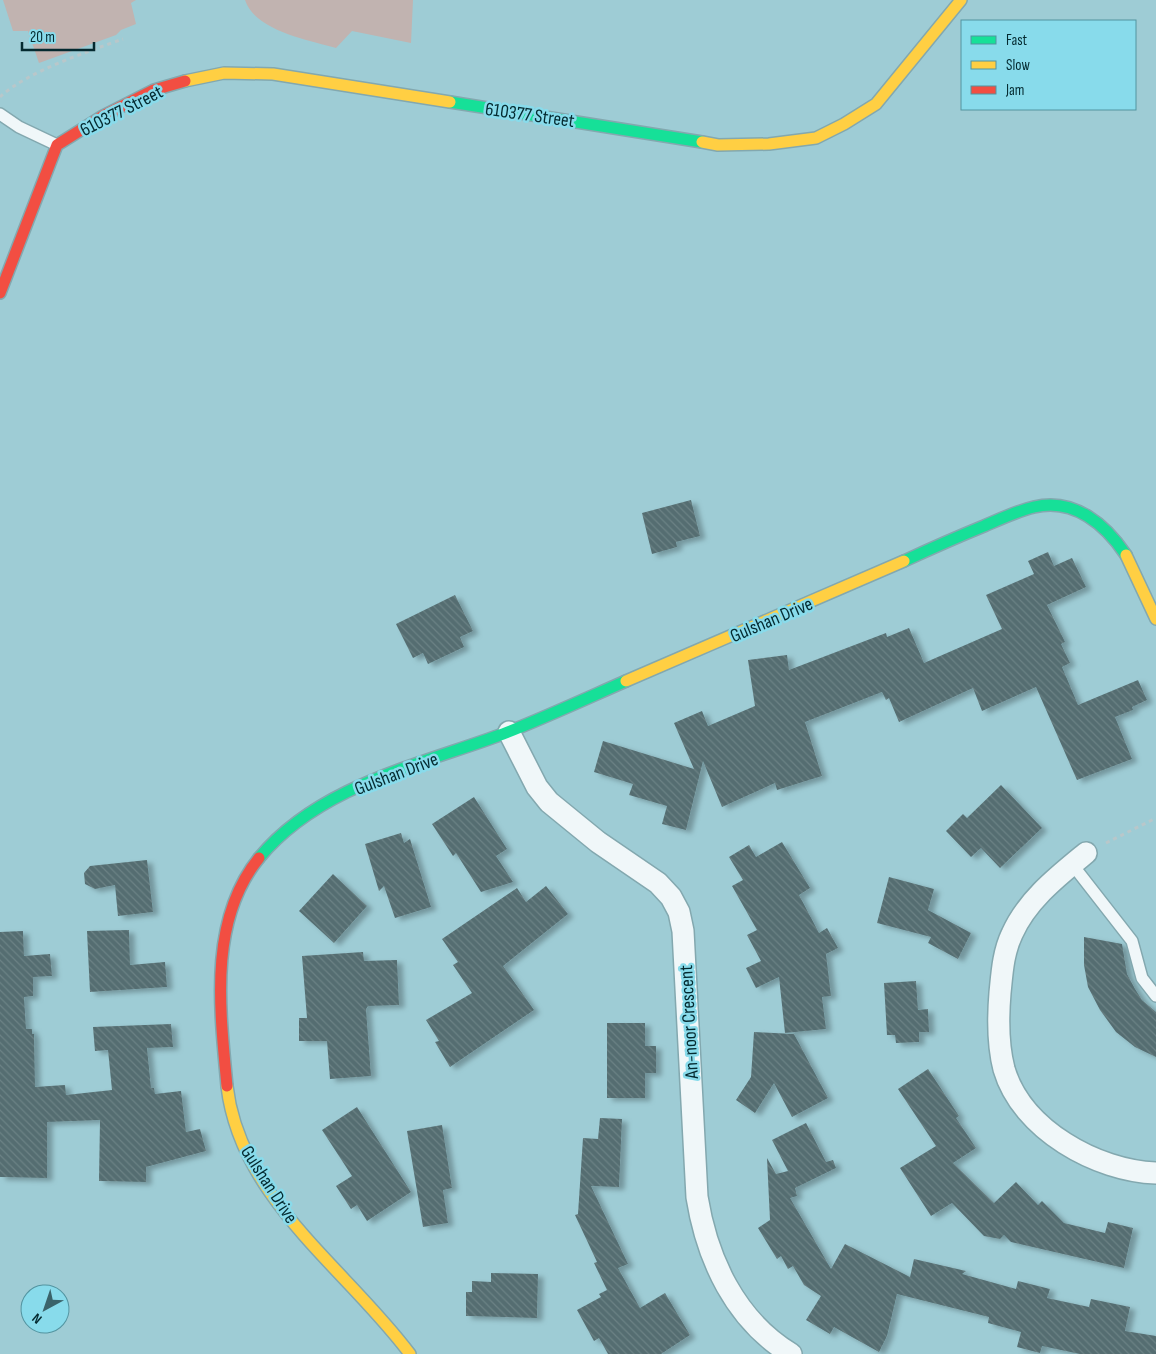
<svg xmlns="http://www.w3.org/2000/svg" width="1156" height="1354" viewBox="0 0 1156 1354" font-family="'Sofia Sans Condensed',sans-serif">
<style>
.green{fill:#c1b3b0}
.building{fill:url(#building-back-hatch);filter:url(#shadow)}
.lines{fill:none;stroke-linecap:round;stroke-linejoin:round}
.lane-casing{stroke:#83a8af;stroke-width:14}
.street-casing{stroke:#83a8af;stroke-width:24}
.fast-casing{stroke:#83a8af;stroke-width:14}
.slow-casing{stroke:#83a8af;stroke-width:14}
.jam-casing{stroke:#83a8af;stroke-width:14}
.path{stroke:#b9c7ca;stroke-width:3;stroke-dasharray:4 4;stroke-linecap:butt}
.lane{stroke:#f0f7f9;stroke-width:11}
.street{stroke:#f0f7f9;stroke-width:21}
.fast{stroke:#16e098;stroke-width:11}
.slow{stroke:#ffcf43;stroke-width:11}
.jam{stroke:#f24e42;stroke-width:11}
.labels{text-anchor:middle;stroke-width:5;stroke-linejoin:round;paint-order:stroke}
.street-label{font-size:19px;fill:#042a30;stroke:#88dbeb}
</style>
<defs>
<pattern id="building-back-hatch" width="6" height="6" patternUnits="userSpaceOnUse" patternTransform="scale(1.25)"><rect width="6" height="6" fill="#546d71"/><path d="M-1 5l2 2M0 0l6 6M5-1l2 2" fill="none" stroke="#6c8285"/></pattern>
<filter id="shadow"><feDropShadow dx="5.5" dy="3" stdDeviation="2.5" flood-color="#0004"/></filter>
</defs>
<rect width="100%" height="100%" fill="#9eccd5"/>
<path class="green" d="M 3,0 L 136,0 L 131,3 L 136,24 L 121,30 L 116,35 L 39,63 L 28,31 L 13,31 Z
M 245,0 L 413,0 L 411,43 L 352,31 L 336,48 C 309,40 255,31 245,0 Z"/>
<path class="building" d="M 691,500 L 700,536 L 676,542 L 677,547 L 652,554 L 642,513 Z
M 1048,552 L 1054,566 L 1072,558 L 1086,587 L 1047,605 L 1065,642 L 1061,644 L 1070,663 L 1062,667 L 1078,705 L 1138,680 L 1147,700 L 1132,707 L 1133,710 L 1115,717 L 1132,759 L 1077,780 L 1036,687 L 982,711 L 973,688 L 899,722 L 889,698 L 886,700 L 882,692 L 805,722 L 822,776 L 777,790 L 775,783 L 722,807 L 703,761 L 686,830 L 662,824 L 667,806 L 629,795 L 633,784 L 594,772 L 603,741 L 694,769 L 674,723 L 702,711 L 708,726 L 755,706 L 748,660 L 787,655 L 789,670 L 886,633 L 887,637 L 909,628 L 924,663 L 1002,629 L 986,595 L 1034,574 L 1028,561 Z
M 455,595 L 473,631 L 460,637 L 464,647 L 428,664 L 423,653 L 413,658 L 396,624 Z
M 1001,785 L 1042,828 L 1000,868 L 981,848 L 971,857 L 946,831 L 963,814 L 967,818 Z
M 474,797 L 507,849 L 496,856 L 513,882 L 481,892 L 456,853 L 453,856 L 432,824 Z
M 401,833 L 404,843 L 410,839 L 431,907 L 395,918 L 384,886 L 379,891 L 365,844 Z
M 782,842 L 810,888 L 799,895 L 819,933 L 827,928 L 838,948 L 826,954 L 831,996 L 822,997 L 826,1029 L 785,1033 L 779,977 L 756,988 L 746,968 L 761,961 L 747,935 L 757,930 L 732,886 L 743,880 L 729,857 L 749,845 L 756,857 Z
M 147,860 L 153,912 L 118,916 L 115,885 L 95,889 L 85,884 L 84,873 L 90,866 Z
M 333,874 L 367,906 L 334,943 L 299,911 Z
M 889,877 L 934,889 L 928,910 L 971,933 L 958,959 L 928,943 L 931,937 L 877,923 Z
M 546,886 L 568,914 L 503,966 L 534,1010 L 450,1067 L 435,1042 L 439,1041 L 426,1020 L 472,993 L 453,965 L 458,962 L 442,939 L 517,888 L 526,902 Z
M 129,930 L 130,965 L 165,962 L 167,987 L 90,992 L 87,931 Z
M 23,931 L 24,956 L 50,954 L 52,976 L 33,977 L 33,996 L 24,997 L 26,1029 L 32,1029 L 32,1034 L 34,1034 L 35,1087 L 65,1085 L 66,1095 L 112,1090 L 108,1050 L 95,1051 L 93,1027 L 171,1024 L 173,1047 L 147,1048 L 151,1088 L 154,1088 L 155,1094 L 181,1091 L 186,1132 L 200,1129 L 206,1151 L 146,1167 L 146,1182 L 99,1181 L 100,1120 L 47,1122 L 47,1178 L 0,1177 L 0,932 Z
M 1084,937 L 1122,944 L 1127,974 L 1135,989 L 1142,1000 L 1156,1012 L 1156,1057 L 1135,1047 L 1116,1032 L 1100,1010 L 1088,987 L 1084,965 Z
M 363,952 L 364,961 L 397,960 L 399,1005 L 368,1006 L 366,1009 L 371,1076 L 330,1079 L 327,1041 L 299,1041 L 299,1018 L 307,1018 L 302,956 Z
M 916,981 L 918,1010 L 928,1009 L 929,1032 L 919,1032 L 919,1042 L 896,1043 L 895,1035 L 887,1035 L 884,983 Z
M 607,1023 L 645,1023 L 645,1046 L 656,1046 L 656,1073 L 645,1073 L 645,1098 L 607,1098 Z
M 754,1032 L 794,1034 L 828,1098 L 792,1117 L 774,1083 L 755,1113 L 736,1100 L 751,1077 Z
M 928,1069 L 959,1116 L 956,1118 L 976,1148 L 953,1163 L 994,1203 L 1016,1182 L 1038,1205 L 1042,1201 L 1064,1223 L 1105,1233 L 1108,1222 L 1133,1228 L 1124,1268 L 1011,1242 L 1004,1235 L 1000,1239 L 984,1236 L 952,1203 L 931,1216 L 900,1168 L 936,1146 L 898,1089 Z
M 357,1107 L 411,1192 L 367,1221 L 357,1205 L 351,1209 L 336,1186 L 352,1176 L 322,1130 Z
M 600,1118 L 622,1119 L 619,1187 L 591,1186 L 628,1264 L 618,1268 L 640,1308 L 665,1293 L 690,1335 L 661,1354 L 608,1354 L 599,1338 L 594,1341 L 577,1310 L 601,1297 L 599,1294 L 607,1290 L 594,1263 L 597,1262 L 575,1215 L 578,1214 L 583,1138 L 598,1139 Z
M 806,1123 L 826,1162 L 833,1160 L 836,1168 L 795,1188 L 797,1196 L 790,1198 L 831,1269 L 845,1244 L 910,1277 L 914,1259 L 966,1271 L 962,1274 L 1016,1289 L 1018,1281 L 1050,1289 L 1047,1298 L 1089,1307 L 1091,1299 L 1130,1307 L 1125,1331 L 1156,1336 L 1156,1354 L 1080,1354 L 1042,1346 L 1040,1353 L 1017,1347 L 1021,1332 L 988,1323 L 989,1317 L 897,1294 L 887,1336 L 879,1352 L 834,1327 L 830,1334 L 806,1320 L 821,1296 L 804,1285 L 793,1266 L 788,1269 L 781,1256 L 777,1259 L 758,1228 L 770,1220 L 767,1158 L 776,1174 L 788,1171 L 772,1140 Z
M 442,1125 L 452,1188 L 443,1190 L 448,1223 L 423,1227 L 407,1131 Z
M 491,1273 L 538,1274 L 537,1318 L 466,1316 L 466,1292 L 472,1292 L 472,1281 L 491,1282 Z"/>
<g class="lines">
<g class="lane-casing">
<path id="lane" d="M 0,114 L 19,127 L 57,145
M 1072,864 L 1132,941 L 1142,978 L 1156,996"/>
</g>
<g class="street-casing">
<path id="street" d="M 509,732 L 537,787 L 549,802 L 598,842 L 658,883 L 671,897 L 679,912 L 683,931 L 697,1197 C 707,1259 735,1320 791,1354
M 1086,853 C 1058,876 1027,900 1012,934 C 1003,953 1002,973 1000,993 C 998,1017 998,1046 1004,1069 C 1022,1130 1097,1171 1156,1173"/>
</g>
<g class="fast-casing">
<path id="fast" d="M 450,102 L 702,142
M 904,561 C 930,549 957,537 984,526 C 1000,519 1017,511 1034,507 C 1074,497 1106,525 1126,555
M 259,858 C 318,786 419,765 503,734 C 544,718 585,699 626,681"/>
</g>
<g class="slow-casing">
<path id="slow" d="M 185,81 L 224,73 L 273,74 L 450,102
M 702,142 L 718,145 L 769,144 L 816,138 L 844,124 L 876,104 L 961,0
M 1126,555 L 1156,619
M 626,681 L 904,561
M 227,1086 C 240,1199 346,1268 410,1354"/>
</g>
<g class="jam-casing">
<path id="jam" d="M 0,293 L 57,145 L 103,116 L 154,90 L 185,81
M 227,1086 C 220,1010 208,921 259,858"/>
</g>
<path class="path" d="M 0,97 C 28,71 87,52 123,39
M 1106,843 L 1156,818"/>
<use href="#lane" class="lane"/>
<use href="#street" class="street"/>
<use href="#fast" class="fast"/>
<use href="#slow" class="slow"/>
<use href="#jam" class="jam"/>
</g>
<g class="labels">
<g class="street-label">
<text transform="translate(121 110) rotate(-27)" y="7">610377 Street</text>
<text transform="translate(530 114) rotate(8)" y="7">610377 Street</text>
<text transform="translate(771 619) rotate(-23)" y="7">Gulshan Drive</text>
<text transform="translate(396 773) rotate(-21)" y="7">Gulshan Drive</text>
<text transform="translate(688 1022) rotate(-93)" y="7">An-noor Crescent</text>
<text transform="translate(270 1184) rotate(57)" y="7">Gulshan Drive</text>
</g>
</g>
<rect x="961" y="20" width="175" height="90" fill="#88dbeb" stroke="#5394a0"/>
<rect x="971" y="36" width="25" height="8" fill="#16e098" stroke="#5394a0"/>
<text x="1006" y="45" font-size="15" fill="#042a30">Fast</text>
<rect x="971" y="61" width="25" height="8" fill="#ffcf43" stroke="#5394a0"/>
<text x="1006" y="70" font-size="15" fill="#042a30">Slow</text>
<rect x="971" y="86" width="25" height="8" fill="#f24e42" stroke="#5394a0"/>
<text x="1006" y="95" font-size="15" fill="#042a30">Jam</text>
<g transform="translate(45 1309) rotate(220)"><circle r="24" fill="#88dbeb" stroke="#5394a0"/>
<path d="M0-4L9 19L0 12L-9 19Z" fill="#3a636a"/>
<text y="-8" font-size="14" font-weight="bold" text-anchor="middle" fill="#042a30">N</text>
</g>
<path d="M22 42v8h72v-8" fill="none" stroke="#042a30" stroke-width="2.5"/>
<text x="30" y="42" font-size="15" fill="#042a30" stroke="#88dbeb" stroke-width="4" paint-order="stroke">20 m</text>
</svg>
